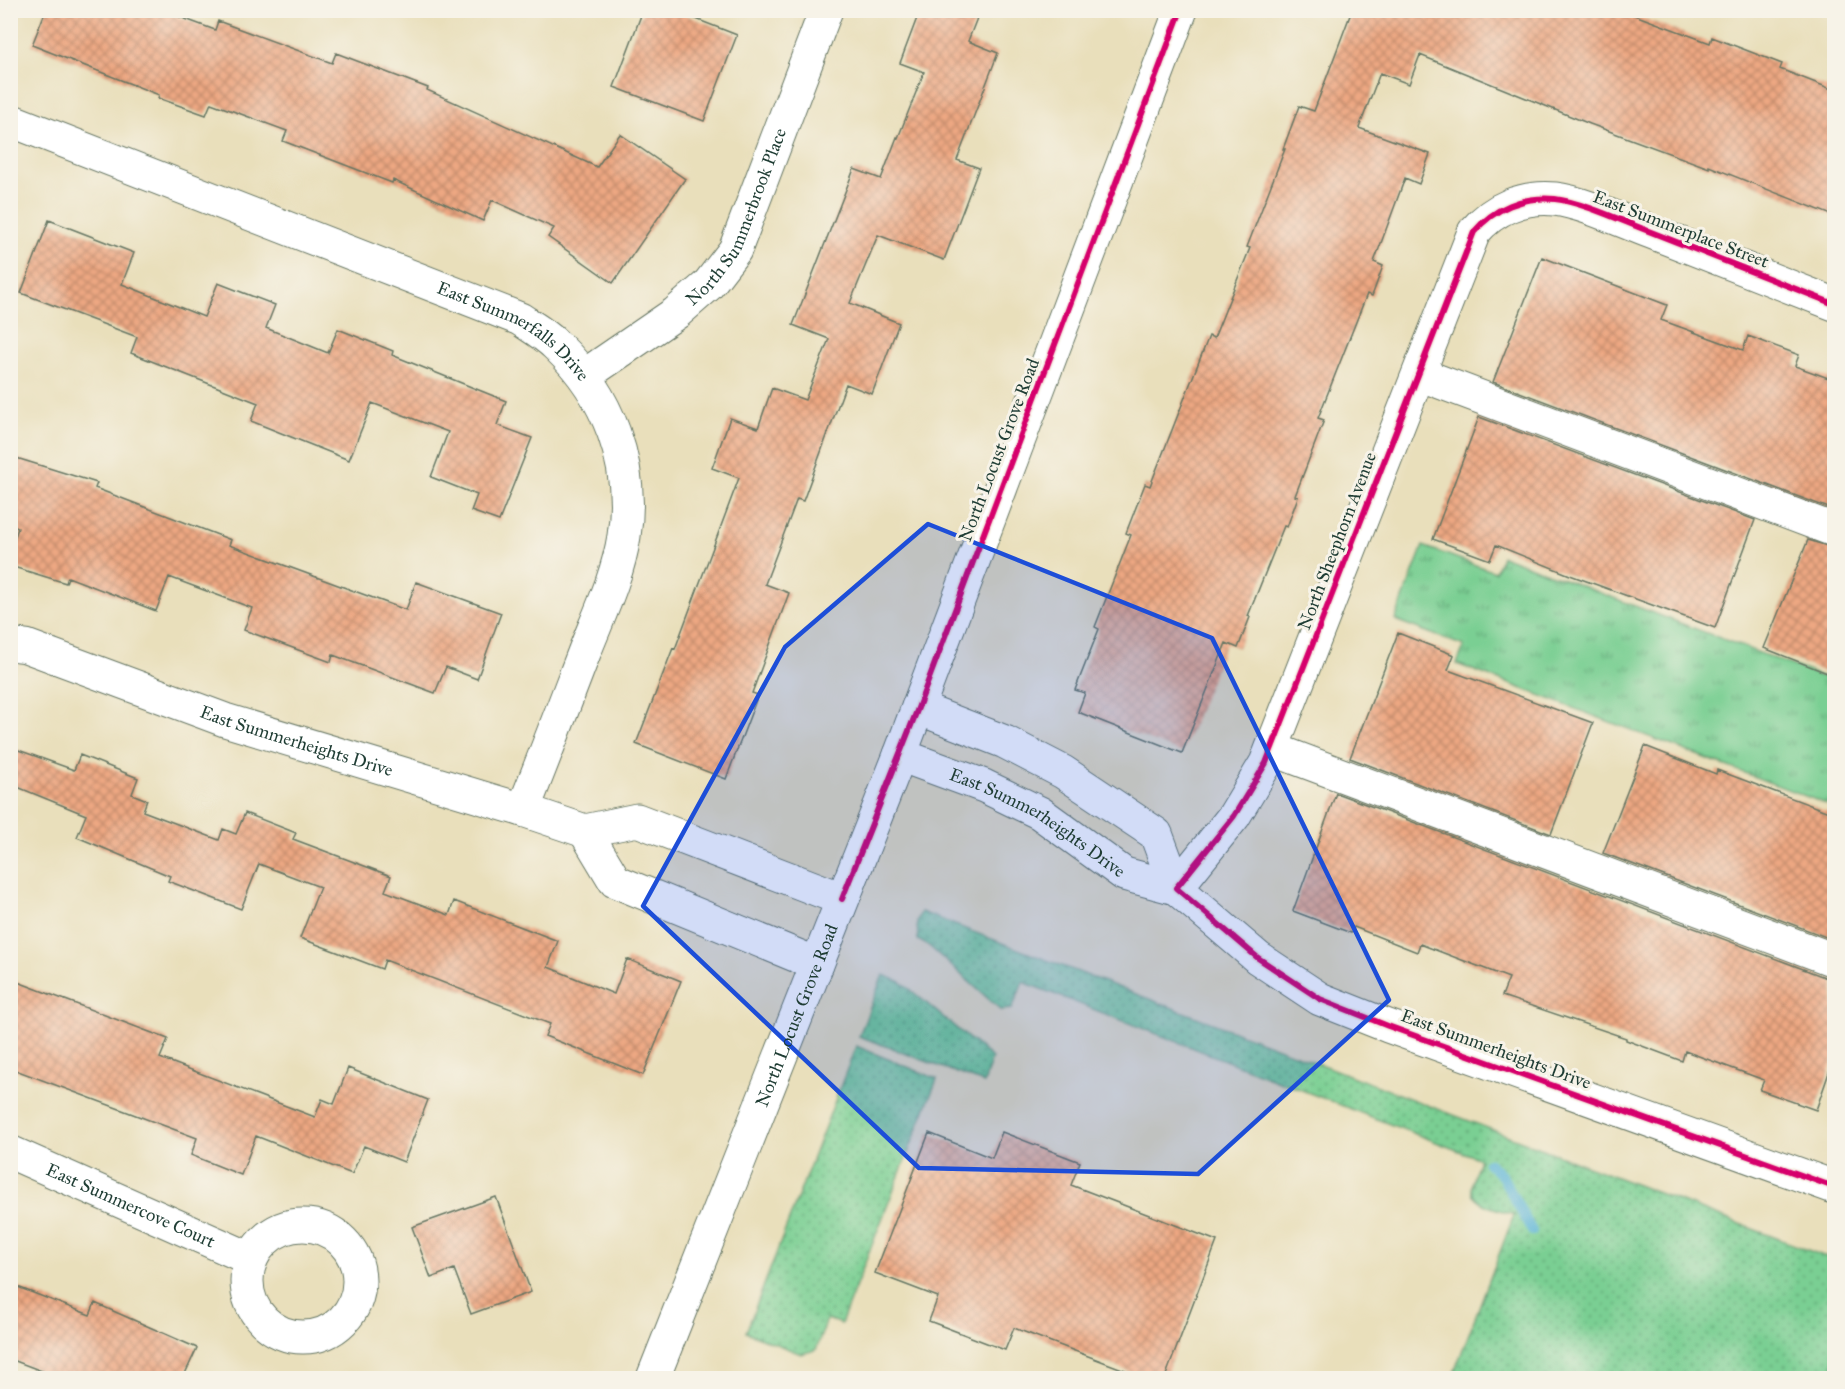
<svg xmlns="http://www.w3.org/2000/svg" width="1845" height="1389" viewBox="0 0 1845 1389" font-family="'IM FELL Great Primer',serif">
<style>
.grass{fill:url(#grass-dots);stroke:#4c8664;stroke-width:1.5}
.park{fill:url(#park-tufts);stroke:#4c8664;stroke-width:1.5}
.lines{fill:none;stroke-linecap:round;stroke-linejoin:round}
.stream{stroke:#58b4d6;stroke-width:10}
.building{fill:url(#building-cross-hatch)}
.minor-casing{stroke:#667663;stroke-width:35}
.major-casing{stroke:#667663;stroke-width:35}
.minor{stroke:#fff;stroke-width:33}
.major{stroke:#fff;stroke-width:33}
.cycleway-casing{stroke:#f7f3e8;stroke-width:10}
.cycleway{stroke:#d6006c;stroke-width:6}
.marked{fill:#1d4ed8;fill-opacity:0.2;stroke:#1d4ed8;stroke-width:4.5;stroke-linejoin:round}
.labels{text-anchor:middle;stroke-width:6;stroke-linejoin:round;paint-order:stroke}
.street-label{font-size:18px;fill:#1f3d34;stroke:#f7f3e8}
</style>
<defs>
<pattern id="grass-dots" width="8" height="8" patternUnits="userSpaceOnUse" patternTransform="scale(1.5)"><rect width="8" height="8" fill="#7acf93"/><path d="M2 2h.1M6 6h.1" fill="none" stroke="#63a979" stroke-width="1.8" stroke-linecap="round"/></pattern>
<pattern id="park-tufts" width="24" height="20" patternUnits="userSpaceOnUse" patternTransform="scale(1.5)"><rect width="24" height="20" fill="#7acf93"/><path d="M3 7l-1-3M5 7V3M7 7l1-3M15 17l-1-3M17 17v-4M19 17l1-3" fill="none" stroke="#63a979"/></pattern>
<pattern id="building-cross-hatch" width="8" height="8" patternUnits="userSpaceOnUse" patternTransform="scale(1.5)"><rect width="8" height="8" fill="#eda782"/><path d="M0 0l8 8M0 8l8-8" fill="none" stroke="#bf896b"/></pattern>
</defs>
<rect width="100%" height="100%" fill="#f7f3e8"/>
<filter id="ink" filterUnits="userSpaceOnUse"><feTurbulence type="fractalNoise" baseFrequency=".0167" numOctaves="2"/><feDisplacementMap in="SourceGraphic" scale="12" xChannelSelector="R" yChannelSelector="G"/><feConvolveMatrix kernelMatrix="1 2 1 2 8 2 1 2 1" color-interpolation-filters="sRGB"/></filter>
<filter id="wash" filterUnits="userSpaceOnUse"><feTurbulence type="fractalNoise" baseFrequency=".008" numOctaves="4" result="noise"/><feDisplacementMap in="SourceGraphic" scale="24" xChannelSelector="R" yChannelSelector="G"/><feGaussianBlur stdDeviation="1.35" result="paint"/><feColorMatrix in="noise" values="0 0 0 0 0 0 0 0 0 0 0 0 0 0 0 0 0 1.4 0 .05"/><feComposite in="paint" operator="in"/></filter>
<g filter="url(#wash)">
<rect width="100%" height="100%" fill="#e9dfbb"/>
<path class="grass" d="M 921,912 L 1834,1260 L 1834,1378 L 1452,1378 L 1514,1215 C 1498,1208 1467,1206 1472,1183 C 1473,1175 1478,1167 1480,1159 L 1023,982 L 1012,1009 L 1001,1010 L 929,946 L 918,940 L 917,921 Z
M 883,975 L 901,982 L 992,1058 L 984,1083 L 859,1036 Z
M 856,1046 L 937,1079 L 841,1324 L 827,1319 L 816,1350 L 801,1354 L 746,1332 Z"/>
<path class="park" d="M 1423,546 L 1495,572 L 1502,556 L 1834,681 L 1834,807 L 1457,664 L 1464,646 L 1395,620 Z"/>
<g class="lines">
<path class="stream" d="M 1488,1163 L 1502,1176 L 1532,1231"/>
</g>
<g id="blocks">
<path class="building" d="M 46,10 L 161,10 L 215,30 L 218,21 L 332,63 L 336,53 L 428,88 L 427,90 L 597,167 L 620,134 L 685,179 L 613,283 L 548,237 L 554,228 L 492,200 L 483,221 L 393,180 L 392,183 L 283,141 L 287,131 L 211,103 L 206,115 L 158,98 L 159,95 L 32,45 Z
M 643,10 L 673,10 L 737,35 L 704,121 L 614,87 Z
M 920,10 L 958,10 L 977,18 L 968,41 L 998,53 L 957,160 L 979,168 L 944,260 L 878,235 L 850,303 L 899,323 L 872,394 L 846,384 L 803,501 L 797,499 L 765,584 L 789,593 L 752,693 L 758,695 L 726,779 L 636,744 L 673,648 L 675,649 L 739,478 L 712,468 L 730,418 L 758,428 L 772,388 L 805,400 L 829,339 L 793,325 L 854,169 L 881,179 L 897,137 L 898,138 L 924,72 L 900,63 Z
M 1352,10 L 1621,10 L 1710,43 L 1712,37 L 1782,64 L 1780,69 L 1834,90 L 1834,216 L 1709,166 L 1709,168 L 1590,124 L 1420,55 L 1409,84 L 1380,73 L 1359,128 L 1430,154 L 1419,184 L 1405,178 L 1374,262 L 1383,266 L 1372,296 L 1367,294 L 1318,418 L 1324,420 L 1295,496 L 1298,497 L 1287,527 L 1284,526 L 1248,616 L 1250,617 L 1238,648 L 1226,643 L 1182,753 L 1078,712 L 1085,693 L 1075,690 L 1099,629 L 1095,627 L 1131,535 L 1126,533 L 1145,484 L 1150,486 L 1209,336 L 1214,338 L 1250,248 L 1247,247 L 1285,149 L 1283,149 L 1299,106 L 1314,111 Z
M 49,220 L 134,253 L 122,284 L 204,317 L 218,283 L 275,305 L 266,328 L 328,353 L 338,329 L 393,351 L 392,355 L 506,401 L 497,425 L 532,438 L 499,521 L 471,511 L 477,495 L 431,477 L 448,432 L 372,403 L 349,460 L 251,421 L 258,403 L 131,353 L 137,337 L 21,293 Z
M 1542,257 L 1667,305 L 1661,320 L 1743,350 L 1748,336 L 1799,355 L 1795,366 L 1834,380 L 1834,510 L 1493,382 Z
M 1479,417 L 1755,520 L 1715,628 L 1570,575 L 1496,545 L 1490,560 L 1433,539 Z
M 10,456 L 97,483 L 95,488 L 231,540 L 229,545 L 406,610 L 416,582 L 501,613 L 477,679 L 446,667 L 435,693 L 333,655 L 331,662 L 244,630 L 252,608 L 169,577 L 156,611 L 68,577 L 66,583 L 10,566 L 10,551 L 18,528 L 10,525 Z
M 1808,540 L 1834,548 L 1834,655 L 1827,673 L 1764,648 Z
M 1398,633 L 1454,655 L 1448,670 L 1593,723 L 1551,834 L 1350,758 Z
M 1645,746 L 1716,774 L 1717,770 L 1834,814 L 1834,940 L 1603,853 Z
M 10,747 L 74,770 L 80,755 L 138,778 L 132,794 L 147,800 L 143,811 L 219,840 L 223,829 L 236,834 L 245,813 L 296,833 L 293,839 L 391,876 L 385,891 L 449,915 L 454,901 L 558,941 L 548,967 L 614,994 L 627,959 L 681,981 L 643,1075 L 545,1036 L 550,1024 L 385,960 L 382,969 L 300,938 L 320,887 L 259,864 L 241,909 L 168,881 L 170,876 L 77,837 L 86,815 L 10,784 Z
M 1336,793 L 1827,978 L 1834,978 L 1834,1058 L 1816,1110 L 1760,1090 L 1764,1080 L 1685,1051 L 1682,1061 L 1626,1040 L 1626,1038 L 1502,996 L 1509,978 L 1420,944 L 1417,952 L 1354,927 L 1351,933 L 1293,911 Z
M 10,979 L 168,1039 L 160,1058 L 315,1117 L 322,1099 L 334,1104 L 348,1068 L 428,1100 L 404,1162 L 364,1146 L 352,1174 L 256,1136 L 241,1175 L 191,1155 L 197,1138 L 10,1068 Z
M 1002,1132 L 1080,1162 L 1071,1185 L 1217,1241 L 1165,1378 L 1146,1378 L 1014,1328 L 1005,1350 L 929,1321 L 938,1297 L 875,1273 L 929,1133 L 992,1158 Z
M 496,1197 L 531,1292 L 471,1314 L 454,1269 L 431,1278 L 412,1227 Z
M 10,1284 L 90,1315 L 95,1303 L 197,1348 L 183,1378 L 60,1378 L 10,1359 Z"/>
</g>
</g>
<g filter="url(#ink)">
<use href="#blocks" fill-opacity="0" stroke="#667663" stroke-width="1.5"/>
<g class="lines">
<g class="minor-casing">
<g id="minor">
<path id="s1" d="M 10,120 L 520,319 C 532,327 546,335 557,346 C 608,395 635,464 624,536 C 618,576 599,615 584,653 C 564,705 544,758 523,810"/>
<path d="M 1834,304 C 1773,280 1712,256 1651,232 C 1624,222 1582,202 1555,199 C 1523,196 1494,208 1474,232 L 1266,763 L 1234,816 L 1176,888 L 1258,958 L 1320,999 L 1388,1026 L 1834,1187"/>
<path d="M 1419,374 L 1834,530"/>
<path id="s2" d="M 584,376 L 676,313 L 708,285 L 735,250 L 826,10"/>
<path id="s3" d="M 10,644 L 26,646 L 225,720 L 523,810 L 585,831"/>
<path d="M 1272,749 L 1834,960"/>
<path id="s4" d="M 900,755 L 984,786 L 1040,813 L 1124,874 L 1176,888 L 1156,834 L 1063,772 L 1005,742 L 918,708"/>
<path d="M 817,964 L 615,881 L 585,831 L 637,820 L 842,899"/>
<path id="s5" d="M 10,1152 L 251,1259"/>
<circle cx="303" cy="1281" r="56"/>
</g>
</g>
<g class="major-casing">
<g id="major">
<path id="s6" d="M 653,1378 L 900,755 L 1181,10"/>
</g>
</g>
<use href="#minor" class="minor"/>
<use href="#major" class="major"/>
<g class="cycleway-casing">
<path id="cycleway" d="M 1834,304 C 1773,280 1712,256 1651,232 C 1624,222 1582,202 1555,199 C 1523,196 1494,208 1474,232 L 1266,763 L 1234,816 L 1176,888 L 1258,958 L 1320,999 L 1388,1026 L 1834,1187
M 842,899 L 918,708 L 1181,10"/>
</g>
<use href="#cycleway" class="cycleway"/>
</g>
</g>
<path class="marked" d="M 928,524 L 1212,638 L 1389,1000 L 1198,1174 L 919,1168 L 643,906 L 785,647 Z"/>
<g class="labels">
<g class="street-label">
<text dy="6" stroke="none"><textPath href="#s2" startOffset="228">North Summerbrook Place</textPath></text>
<text transform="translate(1681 229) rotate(21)" y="6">East Summerplace Street</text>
<text dy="6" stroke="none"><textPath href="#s1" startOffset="548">East Summerfalls Drive</textPath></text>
<text transform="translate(999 450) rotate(-69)" y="6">North Locust Grove Road</text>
<text transform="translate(1337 541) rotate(-69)" y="6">North Sheephorn Avenue</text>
<text dy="6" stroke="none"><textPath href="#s3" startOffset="303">East Summerheights Drive</textPath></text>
<text dy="6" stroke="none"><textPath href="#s4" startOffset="154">East Summerheights Drive</textPath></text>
<text dy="6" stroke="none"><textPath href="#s6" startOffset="390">North Locust Grove Road</textPath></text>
<text transform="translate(1496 1049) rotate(20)" y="6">East Summerheights Drive</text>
<text dy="6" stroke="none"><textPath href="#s5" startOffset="132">East Summercove Court</textPath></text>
</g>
</g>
<rect width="1845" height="1389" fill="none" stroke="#f7f3e8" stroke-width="36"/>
</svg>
